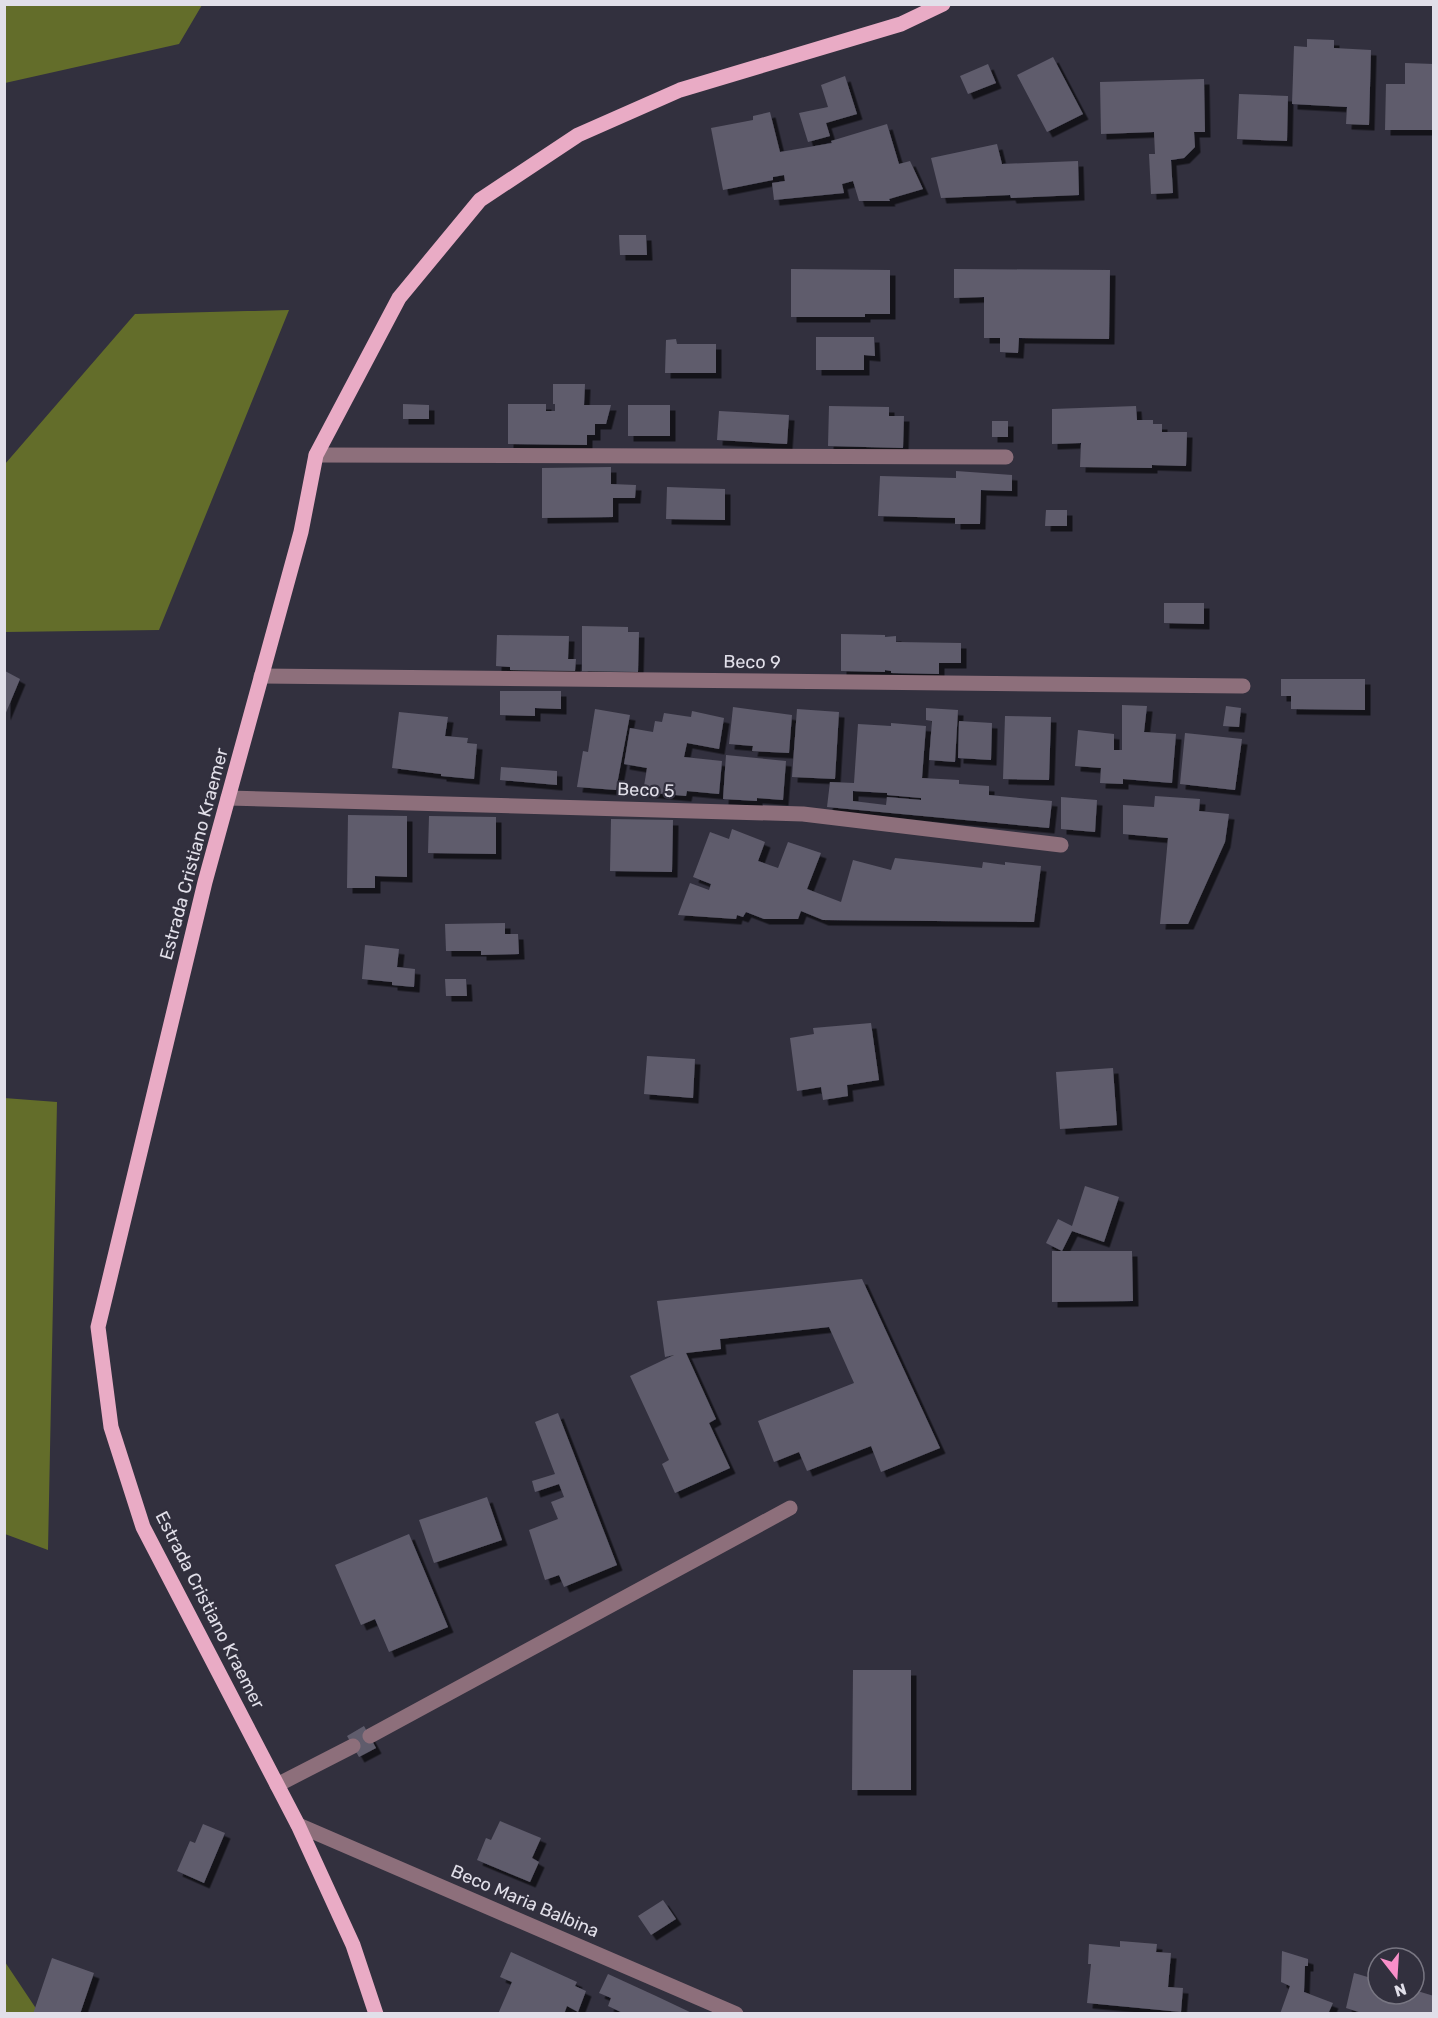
<svg xmlns="http://www.w3.org/2000/svg" width="1438" height="2018" viewBox="0 0 1438 2018" font-family="Rubik,sans-serif">
<style>
.forest{fill:#636d2a}
.building{fill:#5f5c6c;fill-rule:evenodd;filter:url(#shadow)}
.lines{fill:none;stroke-linecap:round;stroke-linejoin:round}
.minor{stroke:#8d6f7b;stroke-width:15}
.major{stroke:#e9abc5;stroke-width:15}
.labels{text-anchor:middle;stroke-width:4.5;stroke-linejoin:round;paint-order:stroke}
.street-label{font-size:18px;fill:#e1dfe9;stroke:#32303e}
</style>
<defs>
<filter id="shadow"><feDropShadow dx="5.5" dy="5.5" stdDeviation="0" flood-color="#0009"/></filter>
</defs>
<rect width="100%" height="100%" fill="#32303e"/>
<path class="forest" d="M 4,5 L 5,4 L 202,5 L 179,44 L 5,83 Z
M 289,310 L 159,630 L 5,632 L 5,464 L 135,314 Z
M 4,1098 L 57,1102 L 48,1550 L 5,1534 Z
M 5,1962 L 39,2013 L 5,2013 Z"/>
<path class="building" d="M 1307,39 L 1334,40 L 1334,48 L 1371,50 L 1369,125 L 1346,124 L 1347,107 L 1292,104 L 1294,46 L 1307,47 Z
M 1053,57 L 1083,114 L 1047,132 L 1017,75 Z
M 1405,63 L 1434,64 L 1434,130 L 1385,130 L 1386,84 L 1405,84 Z
M 988,64 L 996,83 L 968,94 L 960,76 Z
M 845,76 L 857,114 L 826,123 L 830,136 L 808,142 L 799,113 L 828,107 L 821,85 Z
M 1204,79 L 1205,132 L 1194,132 L 1195,147 L 1184,158 L 1171,160 L 1173,193 L 1151,194 L 1149,154 L 1155,154 L 1154,132 L 1101,134 L 1100,82 Z
M 1239,94 L 1288,96 L 1287,141 L 1237,139 Z
M 770,112 L 780,152 L 832,143 L 831,141 L 887,124 L 899,164 L 910,161 L 923,189 L 889,199 L 890,201 L 859,201 L 853,181 L 842,184 L 844,193 L 774,200 L 772,183 L 785,181 L 784,175 L 773,177 L 773,180 L 723,190 L 711,128 L 753,120 L 753,116 Z
M 997,144 L 1002,164 L 1078,161 L 1079,195 L 1011,198 L 1010,195 L 941,198 L 931,158 Z
M 619,235 L 646,235 L 647,255 L 620,255 Z
M 791,269 L 890,270 L 890,314 L 865,314 L 865,317 L 791,317 Z
M 954,269 L 1110,270 L 1109,339 L 1019,338 L 1018,353 L 1000,352 L 1000,338 L 984,338 L 984,297 L 954,298 Z
M 816,337 L 874,337 L 875,356 L 864,355 L 864,370 L 816,370 Z
M 676,339 L 677,344 L 716,344 L 716,373 L 665,373 L 666,340 Z
M 553,384 L 585,384 L 584,405 L 611,405 L 606,424 L 595,424 L 595,435 L 587,435 L 587,445 L 508,444 L 508,404 L 546,404 L 546,411 L 555,411 L 555,404 L 553,404 Z
M 403,404 L 429,405 L 429,419 L 403,419 Z
M 628,405 L 670,405 L 670,436 L 628,436 Z
M 829,406 L 889,407 L 889,416 L 904,416 L 903,448 L 828,446 Z
M 1136,406 L 1137,420 L 1153,420 L 1153,424 L 1162,424 L 1162,432 L 1187,432 L 1186,466 L 1152,465 L 1152,468 L 1080,467 L 1081,443 L 1052,444 L 1052,409 Z
M 719,411 L 789,415 L 787,444 L 717,440 Z
M 992,421 L 1008,421 L 1008,437 L 992,437 Z
M 611,467 L 611,484 L 636,485 L 635,498 L 613,498 L 613,517 L 542,518 L 542,468 Z
M 956,471 L 1012,475 L 1012,491 L 981,490 L 980,524 L 955,524 L 955,518 L 878,516 L 880,476 L 956,478 Z
M 667,487 L 725,489 L 725,520 L 666,519 Z
M 1046,510 L 1067,510 L 1067,526 L 1045,526 Z
M 1164,603 L 1204,603 L 1204,624 L 1164,623 Z
M 582,626 L 628,627 L 628,632 L 639,632 L 638,672 L 582,671 Z
M 841,634 L 885,635 L 885,637 L 896,636 L 896,642 L 961,643 L 961,663 L 939,663 L 939,674 L 891,673 L 891,671 L 885,670 L 885,672 L 841,671 Z
M 497,635 L 569,636 L 568,659 L 576,659 L 575,671 L 510,670 L 510,667 L 496,666 Z
M 5,671 L 20,679 L 5,715 Z
M 1281,679 L 1365,679 L 1365,710 L 1291,709 L 1291,696 L 1281,696 Z
M 500,691 L 561,691 L 561,709 L 535,708 L 535,716 L 500,715 Z
M 1122,705 L 1147,706 L 1144,732 L 1176,734 L 1172,783 L 1123,779 L 1123,784 L 1100,783 L 1101,768 L 1075,766 L 1078,730 L 1114,734 L 1114,750 L 1122,750 Z
M 1226,706 L 1241,708 L 1239,727 L 1223,726 Z
M 733,707 L 792,715 L 789,753 L 752,751 L 753,746 L 729,744 Z
M 926,708 L 958,710 L 955,762 L 929,760 L 932,721 L 926,720 Z
M 595,709 L 630,715 L 616,790 L 577,787 L 583,751 L 588,752 Z
M 797,709 L 839,712 L 835,779 L 792,777 Z
M 692,711 L 724,718 L 719,749 L 687,743 L 684,757 L 722,761 L 719,794 L 687,791 L 686,796 L 643,792 L 647,768 L 624,764 L 630,728 L 653,732 L 655,721 L 662,722 L 664,713 L 691,717 Z
M 399,712 L 448,717 L 445,736 L 468,738 L 467,743 L 477,744 L 474,779 L 441,776 L 441,774 L 392,768 Z
M 1005,716 L 1051,717 L 1049,780 L 1003,779 Z
M 959,721 L 992,723 L 991,760 L 958,758 Z
M 891,723 L 926,726 L 922,778 L 959,780 L 959,784 L 989,786 L 989,795 L 1052,801 L 1049,828 L 827,807 L 830,782 L 854,783 L 858,724 L 891,726 ZM 853,791 L 887,793 L 887,795 L 921,798 L 921,800 L 887,797 L 886,805 L 853,801 Z
M 1185,733 L 1242,739 L 1235,790 L 1180,784 Z
M 726,755 L 786,761 L 783,800 L 757,798 L 757,801 L 723,799 Z
M 501,767 L 557,771 L 557,785 L 500,780 Z
M 1155,796 L 1200,799 L 1199,811 L 1229,814 L 1225,842 L 1188,924 L 1160,924 L 1168,838 L 1123,834 L 1123,805 L 1154,807 Z
M 1061,797 L 1097,800 L 1095,832 L 1061,829 Z
M 348,815 L 407,816 L 407,877 L 375,876 L 375,888 L 347,888 Z
M 429,816 L 496,817 L 496,854 L 428,853 Z
M 611,819 L 673,820 L 672,872 L 610,871 Z
M 732,829 L 765,842 L 758,861 L 778,868 L 788,842 L 821,853 L 807,889 L 841,902 L 853,860 L 891,870 L 895,858 L 982,868 L 983,862 L 1005,865 L 1005,862 L 1041,866 L 1034,922 L 823,920 L 801,911 L 798,919 L 764,919 L 746,912 L 743,917 L 737,915 L 736,919 L 678,915 L 690,883 L 709,890 L 711,884 L 693,877 L 710,832 L 729,839 Z
M 505,923 L 505,934 L 518,934 L 519,954 L 481,955 L 481,951 L 446,951 L 445,924 Z
M 365,945 L 399,949 L 397,967 L 415,969 L 414,987 L 392,985 L 392,982 L 362,979 Z
M 445,979 L 466,979 L 467,996 L 446,996 Z
M 871,1023 L 879,1080 L 847,1085 L 848,1096 L 823,1100 L 821,1087 L 797,1091 L 790,1038 L 814,1034 L 813,1028 Z
M 647,1056 L 695,1059 L 693,1098 L 644,1094 Z
M 1113,1068 L 1117,1125 L 1060,1129 L 1056,1072 Z
M 1085,1186 L 1119,1197 L 1104,1242 L 1072,1231 L 1062,1251 L 1046,1243 L 1058,1219 L 1072,1226 Z
M 1052,1251 L 1132,1251 L 1133,1301 L 1052,1302 Z
M 862,1279 L 940,1448 L 881,1472 L 871,1446 L 807,1471 L 799,1452 L 774,1462 L 758,1421 L 854,1383 L 829,1327 L 720,1339 L 721,1349 L 686,1353 L 716,1419 L 709,1423 L 730,1468 L 675,1493 L 662,1464 L 669,1460 L 630,1376 L 674,1355 L 665,1357 L 657,1301 Z
M 558,1413 L 617,1565 L 564,1587 L 559,1575 L 545,1580 L 529,1530 L 558,1519 L 551,1502 L 564,1497 L 559,1484 L 535,1492 L 532,1481 L 555,1474 L 535,1422 Z
M 487,1497 L 502,1540 L 434,1563 L 419,1520 Z
M 409,1534 L 448,1627 L 389,1652 L 375,1619 L 361,1625 L 335,1565 Z
M 853,1670 L 911,1670 L 911,1790 L 852,1790 Z
M 364,1726 L 376,1748 L 359,1757 L 347,1736 Z
M 500,1821 L 541,1838 L 532,1858 L 539,1862 L 530,1882 L 477,1860 L 486,1838 L 491,1840 Z
M 203,1824 L 225,1833 L 204,1883 L 177,1871 L 190,1841 L 195,1843 Z
M 663,1900 L 676,1919 L 651,1935 L 638,1916 Z
M 1120,1941 L 1157,1944 L 1156,1952 L 1171,1953 L 1168,1987 L 1183,1988 L 1181,2012 L 1087,2003 L 1091,1964 L 1088,1964 L 1089,1944 L 1120,1947 Z
M 1282,1951 L 1308,1959 L 1308,1966 L 1305,1966 L 1304,1992 L 1333,2003 L 1328,2014 L 1280,2014 L 1290,1986 L 1281,1982 Z
M 511,1952 L 577,1982 L 575,1986 L 586,1991 L 578,2012 L 567,2006 L 564,2014 L 498,2014 L 512,1982 L 500,1977 Z
M 52,1958 L 94,1973 L 80,2014 L 33,2014 Z
M 1354,1973 L 1378,1980 L 1378,1994 L 1414,1994 L 1414,1990 L 1434,1996 L 1434,2014 L 1365,2014 L 1346,2008 Z
M 608,1974 L 656,1996 L 694,2014 L 625,2014 L 608,2006 L 611,1998 L 599,1993 Z"/>
<g class="lines">
<path class="minor" d="M 316,455 L 1006,457
M 261,676 L 1243,686
M 228,798 L 803,814 L 1061,845
M 370,1736 L 790,1508
M 277,1785 L 353,1746
M 298,1825 L 736,2014"/>
<path class="major" d="M 376,2014 L 353,1945 L 298,1825 L 143,1527 L 111,1427 L 98,1327 L 205,882 L 301,532 L 316,455 L 399,298 L 480,200 L 578,135 L 680,90 L 901,24 L 943,4"/>
</g>
<g class="labels">
<g class="street-label">
<text transform="translate(752 662) rotate(1)" y="6">Beco 9</text>
<text transform="translate(646 790) rotate(2)" y="6">Beco 5</text>
<text transform="translate(194 854) rotate(-75)" y="6">Estrada Cristiano Kraemer</text>
<text transform="translate(210 1610) rotate(63)" y="6">Estrada Cristiano Kraemer</text>
<text transform="translate(525 1901) rotate(23)" y="6">Beco Maria Balbina</text>
</g>
</g>
<rect width="1438" height="2018" fill="none" stroke="#e1dfe9" stroke-width="12"/>
<g transform="translate(1396 1976) rotate(163)"><circle r="28" fill="#32303e" stroke="#787682" stroke-width="1.5"/>
<path d="M0-4.5L10 22L0 15L-10 22Z" fill="#f98fc9"/>
<text y="-9" font-size="16" font-weight="bold" text-anchor="middle" fill="#e1dfe9">N</text>
</g>
</svg>
